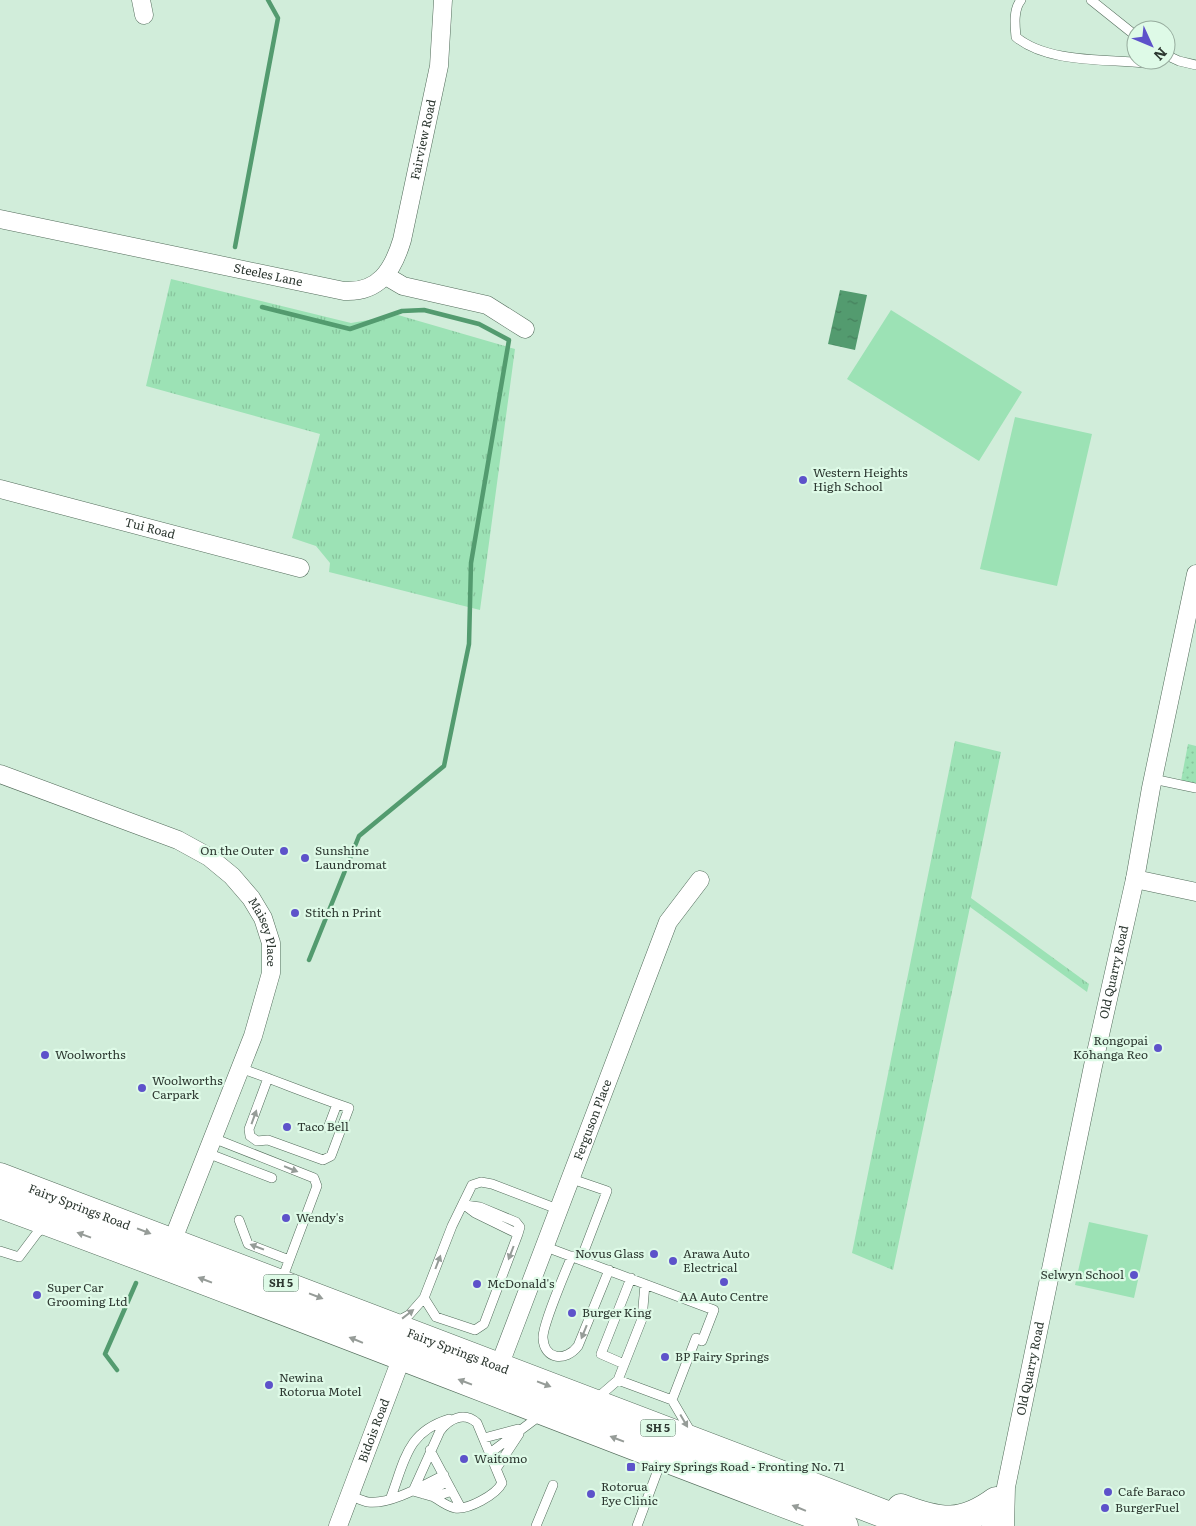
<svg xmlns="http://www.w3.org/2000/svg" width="1196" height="1526" viewBox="0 0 1196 1526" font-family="Literata,serif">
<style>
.grass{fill:url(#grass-dots)}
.park{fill:url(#park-tufts)}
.pitch{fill:#9ce2b5}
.water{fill:url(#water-ripples)}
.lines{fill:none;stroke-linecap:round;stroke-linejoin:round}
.stream{stroke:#539b6f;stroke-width:4.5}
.lane-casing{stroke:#536c5b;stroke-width:10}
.street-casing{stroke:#536c5b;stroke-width:19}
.highway-casing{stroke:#536c5b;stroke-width:29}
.lane{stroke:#fff;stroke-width:9}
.street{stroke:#fff;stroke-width:18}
.highway{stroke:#fff;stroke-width:28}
.oneway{fill:#969c98}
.poi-dot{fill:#5d52ca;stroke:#defae7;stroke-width:2}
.labels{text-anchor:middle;stroke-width:4.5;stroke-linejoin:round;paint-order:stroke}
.shield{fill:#defae7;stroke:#627268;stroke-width:1}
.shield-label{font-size:11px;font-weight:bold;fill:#2d3831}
.street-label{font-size:12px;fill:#2d3831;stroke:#defae7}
.poi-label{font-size:12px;fill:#2d3831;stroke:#defae7;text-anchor:start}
</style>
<defs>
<pattern id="grass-dots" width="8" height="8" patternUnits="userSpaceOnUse" patternTransform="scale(1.25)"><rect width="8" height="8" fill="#9ce2b5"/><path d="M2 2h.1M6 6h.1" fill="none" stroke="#87c39c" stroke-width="1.8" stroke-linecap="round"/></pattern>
<pattern id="park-tufts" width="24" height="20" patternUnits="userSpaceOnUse" patternTransform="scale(1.25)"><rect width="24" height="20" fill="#9ce2b5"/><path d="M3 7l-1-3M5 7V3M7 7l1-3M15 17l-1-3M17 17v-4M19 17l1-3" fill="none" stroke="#87c39c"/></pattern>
<pattern id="water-ripples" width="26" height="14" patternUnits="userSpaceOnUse" patternTransform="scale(1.25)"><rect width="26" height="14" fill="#539b6f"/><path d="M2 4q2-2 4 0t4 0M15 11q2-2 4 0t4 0" fill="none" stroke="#457f5c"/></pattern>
</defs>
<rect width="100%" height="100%" fill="#d1edda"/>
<path class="grass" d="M 1188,744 L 1196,746 L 1196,784 L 1181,781 Z"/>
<path class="park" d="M 171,279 L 351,323 L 398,315 L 515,349 L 480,610 L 329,572 L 330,563 L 316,546 L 292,538 L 320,434 L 146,386 Z
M 955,741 L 1001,752 L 971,898 L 1089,984 L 1087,992 L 970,907 L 893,1270 L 852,1253 Z"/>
<path class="pitch" d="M 891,310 L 1022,392 L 979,461 L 847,379 Z
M 1015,417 L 1092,434 L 1057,586 L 980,569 Z
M 1089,1222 L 1148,1235 L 1134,1298 L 1075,1285 Z"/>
<path class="water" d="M 840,290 L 867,295 L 855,350 L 828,344 Z"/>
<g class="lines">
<path class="stream" d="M 235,247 L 278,18 L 268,0
M 262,307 L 350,329 L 402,311 L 424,310 L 479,324 L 509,340 L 471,563 L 469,644 L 444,766 L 359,836 L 309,960
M 117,1370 L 105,1354 L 136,1283"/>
<g class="lane-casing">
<path id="lane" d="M 1021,0 C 1013,10 1015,26 1016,37 C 1047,63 1105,59 1144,63 L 1149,60
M 1091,0 L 1136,36
M 1166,55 L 1179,61 L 1196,65
M 1153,779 L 1196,788
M 240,1068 C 277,1081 313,1096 349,1108 L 331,1156 L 323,1160 L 268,1140 L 257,1141 L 250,1136 L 249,1129 L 268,1078
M 328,1128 L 337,1104
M 213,1138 L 314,1178 L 317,1186 L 281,1282
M 207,1153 L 272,1178
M 572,1179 L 607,1191 L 581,1259
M 465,1205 L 480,1207 L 516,1222 L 520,1227 L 518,1234
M 239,1220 L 248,1244 L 289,1260
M 546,1247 L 714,1310 L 702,1341 L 696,1338 L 672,1400
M 0,1251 L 19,1257 L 37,1233 L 46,1226
M 572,1256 C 566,1270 542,1327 543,1338 C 544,1360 566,1362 578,1346 L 609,1270
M 424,1298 L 436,1317 L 475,1330 L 484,1324 L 518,1234 L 475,1213 L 463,1204
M 396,1322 L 409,1315 L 424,1298 L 452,1226 L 472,1185 L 481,1182 L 492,1184 L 560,1210
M 624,1364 L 601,1354 L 631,1278
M 618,1380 L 672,1400 L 692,1434
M 596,1399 L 618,1380 L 642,1319 L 645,1284
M 484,1438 L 518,1429
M 430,1450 L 461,1508
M 490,1453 L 542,1414
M 496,1469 L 519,1434
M 423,1494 L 447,1482
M 349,1495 C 355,1497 362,1501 368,1502 C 390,1505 424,1485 444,1475
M 391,1497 C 405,1460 407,1432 449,1419
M 434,1497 C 440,1501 448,1507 455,1508 C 468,1510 496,1495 502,1483 L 477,1423 C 464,1411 449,1419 440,1431 L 413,1491 L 434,1497 L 452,1491
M 536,1526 L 553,1485
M 637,1526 L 662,1459"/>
</g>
<g class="street-casing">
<g id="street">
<path d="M 141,0 L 144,15"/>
<path id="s1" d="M 0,219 L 344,291 C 379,293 393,270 402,240 L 439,66 L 443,0"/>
<path d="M 386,276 L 403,286 L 487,305 L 525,329"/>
<path id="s2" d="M 0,489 L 300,568"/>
<path id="s3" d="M 0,774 L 178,840 L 209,857 L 232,876 L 251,898 L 263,918 L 271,943 L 271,973 L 253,1036 L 168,1252"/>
<path d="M 1135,879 L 1196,892"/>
<path id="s4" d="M 495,1377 L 668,922 L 700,880"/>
<path id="s5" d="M 338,1526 L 406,1346"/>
<path d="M 991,1526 L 998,1497"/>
<path id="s6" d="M 1005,1526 L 1006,1487 L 1093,1066 L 1135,879 L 1151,788 L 1196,574"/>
</g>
</g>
<g class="highway-casing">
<g id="highway">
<path id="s7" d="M 0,1177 L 916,1526"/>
<path d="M 0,1204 C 283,1308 562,1420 844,1526"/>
<path d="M 901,1508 C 941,1523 962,1526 996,1501"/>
</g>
</g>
<use href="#lane" class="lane"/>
<use href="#street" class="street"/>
<use href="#highway" class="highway"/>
</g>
<defs><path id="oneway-solid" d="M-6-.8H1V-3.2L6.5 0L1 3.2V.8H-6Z" transform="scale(1.25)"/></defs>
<g class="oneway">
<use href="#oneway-solid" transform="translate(254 1117) rotate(-70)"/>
<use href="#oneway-solid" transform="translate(291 1169) rotate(22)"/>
<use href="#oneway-solid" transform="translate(144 1231) rotate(21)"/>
<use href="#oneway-solid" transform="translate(84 1235) rotate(-160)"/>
<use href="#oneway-solid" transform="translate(257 1247) rotate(-159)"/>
<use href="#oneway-solid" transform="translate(511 1253) rotate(111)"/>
<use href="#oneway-solid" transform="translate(438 1262) rotate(-69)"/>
<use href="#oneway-solid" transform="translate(205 1280) rotate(-159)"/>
<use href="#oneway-solid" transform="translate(316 1296) rotate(21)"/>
<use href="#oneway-solid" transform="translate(408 1314) rotate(-38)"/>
<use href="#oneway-solid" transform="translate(584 1332) rotate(112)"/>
<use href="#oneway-solid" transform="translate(356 1340) rotate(-158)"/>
<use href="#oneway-solid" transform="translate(465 1382) rotate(-159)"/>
<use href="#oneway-solid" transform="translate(544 1384) rotate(21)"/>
<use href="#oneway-solid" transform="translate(684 1421) rotate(60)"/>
<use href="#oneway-solid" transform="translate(617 1439) rotate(-159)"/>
<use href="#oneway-solid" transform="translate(799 1508) rotate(-158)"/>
</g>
<g class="poi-dot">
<circle cx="803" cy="480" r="5"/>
<circle cx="284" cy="851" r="5"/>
<circle cx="305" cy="858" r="5"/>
<circle cx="295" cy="913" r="5"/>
<circle cx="1158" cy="1048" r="5"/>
<circle cx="45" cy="1055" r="5"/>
<circle cx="142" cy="1088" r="5"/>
<circle cx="287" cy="1127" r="5"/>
<circle cx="286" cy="1218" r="5"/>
<circle cx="654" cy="1254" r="5"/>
<circle cx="673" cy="1261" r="5"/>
<circle cx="1134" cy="1275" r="5"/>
<circle cx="724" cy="1282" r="5"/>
<circle cx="477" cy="1284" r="5"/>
<circle cx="37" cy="1295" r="5"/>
<circle cx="572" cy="1313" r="5"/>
<circle cx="665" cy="1357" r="5"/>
<circle cx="269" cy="1385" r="5"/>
<circle cx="464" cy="1459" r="5"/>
<rect x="626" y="1462" width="10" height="10" rx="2.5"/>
<circle cx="1108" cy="1492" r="5"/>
<circle cx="591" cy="1494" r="5"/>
<circle cx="1105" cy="1508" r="5"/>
</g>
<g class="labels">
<g class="shield">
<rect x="263.5" y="1274.5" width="35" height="17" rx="4"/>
<rect x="640.5" y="1419.5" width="35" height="17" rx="4"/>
</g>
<g class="shield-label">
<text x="281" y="1287">SH 5</text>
<text x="658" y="1432">SH 5</text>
</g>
<g class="street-label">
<text dy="4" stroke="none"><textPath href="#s1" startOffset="539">Fairview Road</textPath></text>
<text dy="4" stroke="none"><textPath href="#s1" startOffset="274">Steeles Lane</textPath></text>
<text dy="4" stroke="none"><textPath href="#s2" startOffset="155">Tui Road</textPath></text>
<text dy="4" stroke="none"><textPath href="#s3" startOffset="321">Maisey Place</textPath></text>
<text dy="4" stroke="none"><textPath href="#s6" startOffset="565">Old Quarry Road</textPath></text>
<text dy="4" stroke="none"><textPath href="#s4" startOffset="275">Ferguson Place</textPath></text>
<text dy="4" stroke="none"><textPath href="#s7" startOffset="85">Fairy Springs Road</textPath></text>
<text dy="4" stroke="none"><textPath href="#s7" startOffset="490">Fairy Springs Road</textPath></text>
<text dy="4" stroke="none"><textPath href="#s6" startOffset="160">Old Quarry Road</textPath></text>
<text dy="4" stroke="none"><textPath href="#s5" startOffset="102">Bidois Road</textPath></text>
</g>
<g class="poi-label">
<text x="813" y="477">Western Heights<tspan x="813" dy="14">High School</tspan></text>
<text x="274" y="855" text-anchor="end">On the Outer</text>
<text x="315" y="855">Sunshine<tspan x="315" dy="14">Laundromat</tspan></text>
<text x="305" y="917">Stitch n Print</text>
<text x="1148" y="1045" text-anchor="end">Rongopai<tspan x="1148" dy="14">Kōhanga Reo</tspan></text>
<text x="55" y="1059">Woolworths</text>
<text x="152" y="1085">Woolworths<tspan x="152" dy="14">Carpark</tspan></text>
<text x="297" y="1131">Taco Bell</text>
<text x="296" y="1222">Wendy's</text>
<text x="644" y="1258" text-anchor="end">Novus Glass</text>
<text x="683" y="1258">Arawa Auto<tspan x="683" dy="14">Electrical</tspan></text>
<text x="1124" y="1279" text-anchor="end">Selwyn School</text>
<text x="487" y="1288">McDonald's</text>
<text x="47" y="1292">Super Car<tspan x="47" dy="14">Grooming Ltd</tspan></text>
<text x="724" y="1301" text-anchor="middle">AA Auto Centre</text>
<text x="582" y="1317">Burger King</text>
<text x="675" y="1361">BP Fairy Springs</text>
<text x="279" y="1382">Newina<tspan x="279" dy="14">Rotorua Motel</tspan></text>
<text x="474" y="1463">Waitomo</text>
<text x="641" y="1471">Fairy Springs Road - Fronting No. 71</text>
<text x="601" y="1491">Rotorua<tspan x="601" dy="14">Eye Clinic</tspan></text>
<text x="1118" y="1496">Cafe Baraco</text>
<text x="1115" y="1512">BurgerFuel</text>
</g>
</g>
<g transform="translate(1151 45) rotate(134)"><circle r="24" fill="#defae7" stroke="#97ac9e"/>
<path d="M0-4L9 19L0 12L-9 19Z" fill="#5d52ca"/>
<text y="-8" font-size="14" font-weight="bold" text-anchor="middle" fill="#2d3831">N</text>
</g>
</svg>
